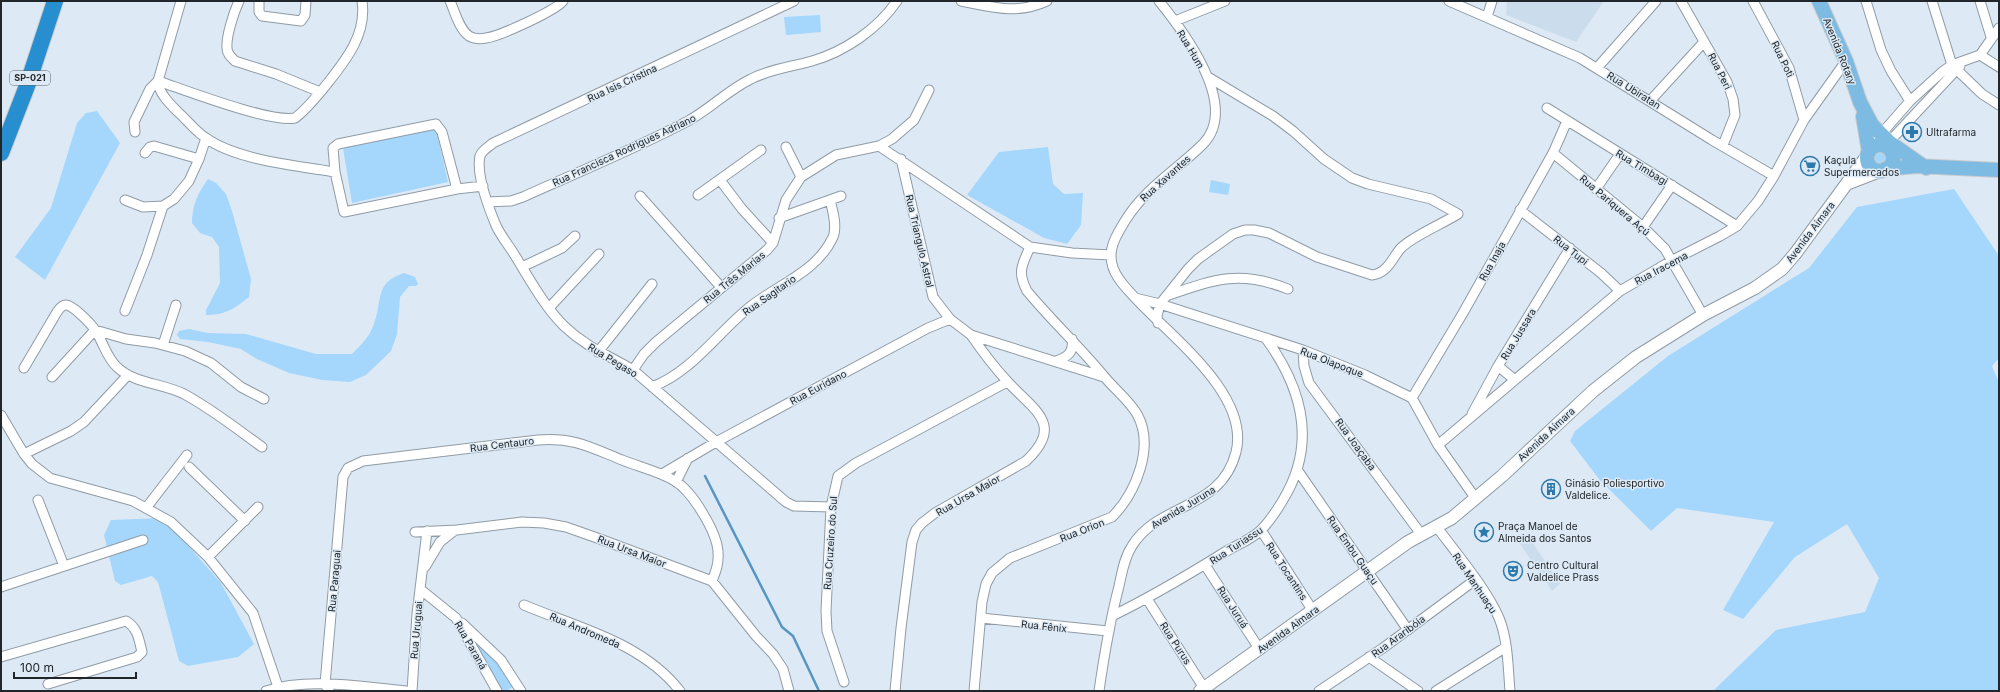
<svg xmlns="http://www.w3.org/2000/svg" width="2000" height="692" viewBox="0 0 2000 692" font-family="Inter,sans-serif">
<style>
.built{fill:#cbdded}
.green{fill:#a5d6fc}
.lines{fill:none;stroke-linecap:round;stroke-linejoin:round}
.stream{stroke:#5795c3;stroke-width:2.5}
.minor-casing{stroke:#8f9ba5;stroke-width:11}
.secondary-casing{stroke:#8f9ba5;stroke-width:14}
.primary-casing{stroke:#cacbcc;stroke-width:16}
.motorway-casing{stroke:#cacbcc;stroke-width:18}
.minor{stroke:#fff;stroke-width:9}
.secondary{stroke:#fff;stroke-width:12}
.primary{stroke:#7dbbe3;stroke-width:14}
.motorway{stroke:#278ed0;stroke-width:16}
.labels{text-anchor:middle;stroke-width:3;stroke-linejoin:round;paint-order:stroke}
.shield{fill:#ddeaf5;stroke:#596167;stroke-width:1}
.shield-label{font-size:9px;font-weight:bold;fill:#21262a}
.street-label{font-size:10px;fill:#21262a;stroke:#ddeaf5}
.poi-label{font-size:10px;fill:#21262a;stroke:#ddeaf5;text-anchor:start}
</style>
<rect width="100%" height="100%" fill="#ddeaf5"/>
<path class="built" d="M 1507,1 L 1604,1 L 1576,42 L 1506,15 Z
M 1529,537 L 1560,584 L 1552,591 L 1520,544 Z"/>
<path class="green" d="M 820,15 L 821,32 L 786,35 L 784,17 Z
M 97,111 L 120,143 L 45,280 L 15,257 L 51,208 L 77,123 L 86,113 Z
M 436,128 L 448,182 L 352,203 L 343,148 Z
M 1048,147 L 1053,184 L 1064,194 L 1083,193 L 1081,225 L 1067,244 L 1044,238 L 967,195 L 999,152 Z
M1872 157a8 8 0 1 1 16 0a8 8 0 1 1-16 0Z
M 208,179 L 216,183 L 226,194 L 232,211 L 251,279 L 249,297 C 234,309 225,315 206,315 L 206,310 L 220,283 L 219,247 L 212,237 L 200,233 L 192,223 C 192,205 198,193 208,179 Z
M 1211,180 L 1230,184 L 1228,195 L 1209,192 Z
M 1954,189 L 1999,256 L 1999,358 L 1992,366 L 1999,383 L 1999,691 L 1713,691 L 1776,630 L 1865,612 L 1879,578 L 1847,524 L 1795,557 L 1743,619 L 1723,610 L 1774,522 L 1677,508 L 1651,531 L 1599,479 L 1570,441 L 1575,431 L 1668,356 L 1809,268 L 1857,207 Z
M 404,273 L 415,277 L 418,284 L 416,286 L 409,286 L 400,297 L 397,334 L 391,351 L 366,375 L 350,382 L 322,380 L 289,373 L 257,359 L 241,349 L 208,342 L 180,339 L 177,335 L 179,331 L 189,329 L 208,333 L 246,334 L 316,354 L 352,354 C 361,345 370,336 374,324 C 383,299 374,283 404,273 Z
M 164,518 L 221,583 L 254,644 L 238,657 L 188,666 L 179,661 L 158,582 L 152,576 L 121,585 L 115,581 L 104,535 L 111,520 Z
M 470,635 L 495,656 L 514,685 C 511,689 507,691 501,691 Z"/>
<g class="lines">
<path class="stream" d="M 705,476 L 782,627 L 793,636 L 819,691"/>
<g class="minor-casing">
<path id="minor" d="M 181,1 L 158,81 C 159,94 170,104 179,113 C 188,121 196,132 206,138 C 236,160 298,166 335,172
M 239,1 C 234,12 226,36 227,48 C 227,54 231,57 235,61 L 276,74 L 320,92
M 259,1 L 259,12 L 262,16 L 301,21 L 305,15 L 306,1
M 450,1 C 455,12 459,29 469,36 C 474,39 481,39 486,38 C 500,36 555,11 563,1
M 794,1 L 493,143 C 489,147 482,150 480,156 C 476,174 488,206 495,223 C 499,234 508,244 514,254 C 529,278 544,306 564,326 C 586,347 608,355 633,370 L 786,502 L 794,506 L 831,507
M 961,1 C 992,7 1017,15 1047,1
M 1449,1 L 1580,58 L 1712,140 L 1774,176
M 1681,1 L 1727,82 L 1733,99 L 1735,115 L 1723,145
M 1753,1 L 1789,68 L 1804,120
M 1866,1 L 1881,50 L 1891,71 L 1910,101
M 1932,1 L 1952,65 L 1982,94 L 1999,105
M 1980,1 L 1991,37
M 1487,17 L 1492,1
M 1175,21 L 1225,1
M 1980,55 L 1999,67
M 1597,68 L 1656,1
M 1650,101 L 1704,42
M 1547,108 L 1737,226
M 135,132 L 134,122 L 150,89 L 158,81 C 185,90 270,123 295,118 C 307,109 317,96 327,84 C 346,60 367,34 362,1
M 1889,142 L 1960,66
M 879,146 L 1030,247 L 1072,253 L 1111,255
M 786,147 L 801,177
M 1872,148 L 1875,141 L 1910,101 L 1942,72 L 1952,65 L 1980,55 L 1999,28
M 145,153 L 150,147 L 154,146 L 199,159
M 1553,153 L 1643,227 L 1665,249 L 1703,315
M 901,159 L 933,297 L 950,319 L 971,335 L 1104,377
M 720,180 L 742,209 L 773,243
M 457,189 L 442,132 L 436,124 L 338,144 L 333,148 L 335,172 L 344,212 L 457,189 L 483,186
M 1596,189 L 1620,154
M 698,195 L 761,150
M 640,196 L 721,287
M 125,200 L 143,207 L 163,206
M 487,202 L 511,201 L 523,197 C 578,172 635,149 688,121 C 710,109 728,90 751,79 C 770,69 791,67 812,61 C 844,52 878,29 897,1
M 1520,210 L 1601,273 L 1620,291
M 779,218 L 841,196
M 1643,227 L 1672,185
M 522,267 L 562,248 L 575,236
M 1169,295 C 1215,279 1240,270 1288,289
M 1135,298 L 1160,304 L 1303,350 L 1365,375 L 1412,398 L 1438,445 L 1476,499
M 549,308 L 599,254
M 125,311 L 147,255 L 163,206 L 174,199 L 189,181 L 199,159 L 206,138
M 1158,323 L 1157,316 L 1160,304 L 1188,269 L 1198,259 L 1233,234 L 1245,230 L 1254,230 L 1269,233 L 1317,257 L 1372,275 C 1388,273 1392,258 1401,248 C 1413,236 1442,224 1458,214 L 1431,199 L 1368,184 L 1352,178 L 1324,159 L 1293,131 L 1273,116 L 1208,77
M 163,345 L 176,305
M 1303,350 L 1304,366 L 1309,383 L 1421,534
M 598,352 L 652,284
M 1056,361 C 1068,357 1074,352 1072,339
M 1498,366 L 1515,380
M 24,368 L 57,312 C 59,309 62,305 66,305 C 72,304 92,325 95,330 C 104,343 106,357 117,367 C 135,384 162,383 184,394 C 212,409 237,429 262,447
M 633,370 L 644,354 L 656,342 L 767,250 L 773,243 L 786,200 L 801,177 L 836,155 L 879,146 L 892,139 L 914,120 L 929,90
M 52,377 L 95,330 L 126,339 L 155,343 L 185,351 L 211,363 L 241,387 L 264,399
M 652,387 C 692,372 718,332 751,306 C 778,285 816,272 832,239 C 838,229 833,211 830,200
M 1412,398 L 1463,313 L 1553,153 L 1567,121
M 1472,414 L 1498,366 L 1570,248
M 1,415 L 24,454 L 32,464 L 50,478 L 133,501 L 171,522 L 208,557 L 253,613 L 278,687
M 1438,445 L 1620,291 L 1673,260 L 1720,236 L 1737,226 L 1758,201 L 1774,176 L 1804,120 L 1846,61
M 24,454 L 71,431 L 84,422 L 127,376
M 189,467 L 245,521
M 1298,471 L 1408,630
M 662,474 L 716,442 L 928,328 L 950,319
M 676,482 L 688,458
M 38,500 L 64,566
M 146,508 L 187,455
M 1436,526 C 1456,553 1486,588 1499,618 C 1508,640 1508,667 1510,691
M 1261,530 L 1313,611
M 415,532 L 457,530 L 522,522 L 544,523 L 566,527 L 600,539 L 712,581 L 756,636 L 773,654 L 783,669 L 789,691
M 208,557 L 258,507
M 1205,565 L 1260,650
M 425,567 L 440,542 L 454,531
M 1,587 L 143,540
M 420,589 L 456,618 L 497,691
M 1147,599 L 1204,688
M 524,605 C 578,628 642,642 680,691
M 1112,616 C 1151,597 1188,575 1225,552 C 1237,545 1252,539 1261,530 C 1270,521 1277,510 1283,500 C 1317,444 1303,390 1267,340
M 981,618 L 1108,631
M 462,623 L 501,660 L 521,691
M 1,657 L 126,621 C 138,628 139,640 142,652 L 137,657 L 48,684
M 1369,657 L 1418,691
M 844,682 L 827,631 L 826,611 L 831,507 L 838,476 L 856,463 L 1007,382
M 266,691 C 308,677 363,687 406,691
M 329,691 L 325,684 L 343,477 L 348,468 L 363,461 L 538,440 C 573,437 590,447 622,460 C 639,467 659,471 675,481 C 692,491 717,532 718,552 C 719,563 716,571 712,581
M 412,691 L 417,614 L 427,531
M 895,691 L 901,628 L 912,542 L 916,530 L 922,523 L 935,513 L 1026,461 C 1066,424 1032,409 1007,381 C 994,367 982,351 971,335
M 974,691 L 982,602 L 986,584 L 992,573 L 1010,558 L 1112,517 C 1136,493 1155,446 1137,414 C 1128,399 1114,389 1103,375 C 1079,346 1051,320 1027,291 C 1017,272 1022,265 1030,247
M 1099,691 C 1104,656 1110,621 1119,586 C 1122,573 1124,558 1132,546 C 1159,502 1221,511 1236,452 C 1250,396 1174,339 1139,302 C 1127,289 1111,275 1111,256 C 1111,243 1119,231 1125,221 C 1145,188 1177,170 1203,144 C 1240,106 1184,32 1159,1
M 1319,691 L 1383,648 L 1475,580
M 1436,691 L 1506,647"/>
</g>
<g class="secondary-casing">
<path id="secondary" d="M 1849,183 L 1880,171
M 1200,691 L 1408,542 L 1452,518 L 1502,476 L 1593,391 L 1636,357 L 1703,315 L 1755,288 L 1782,269 L 1795,254 L 1867,156"/>
</g>
<g class="primary-casing">
<path id="primary" d="M 1819,1 L 1846,61 L 1860,102 L 1872,125 L 1889,142 L 1926,168
M 1863,116 L 1869,152
M1867 158a13 13 0 1 1 26 0a13 13 0 1 1-26 0Z
M 1885,169 L 1916,166 L 1999,170"/>
</g>
<g class="motorway-casing">
<path id="motorway" d="M 1,153 L 27,86 L 55,1"/>
</g>
<use href="#minor" class="minor"/>
<use href="#secondary" class="secondary"/>
<use href="#primary" class="primary"/>
<use href="#motorway" class="motorway"/>
</g>
<defs>
<g id="pharmacy-ring" transform="scale(1)"><circle r="9.5" fill="#ddeaf5" stroke="#2e79ac" stroke-width="1.5"/><path d="M-2-6h4v4h4v4h-4v4h-4v-4h-4v-4h4Z" fill="#2e79ac"/></g>
<g id="supermarket-ring" transform="scale(1)"><circle r="9.5" fill="#ddeaf5" stroke="#2e79ac" stroke-width="1.5"/><path d="M-6-5.5h2.5l.6 2H6L4.5 2H-2.5L-4.4-4H-6ZM-1.5 3.2a1.3 1.3 0 1 0 .1 0ZM3 3.2a1.3 1.3 0 1 0 .1 0Z" fill="#2e79ac"/></g>
<g id="building-ring" transform="scale(1)"><circle r="9.5" fill="#ddeaf5" stroke="#2e79ac" stroke-width="1.5"/><path d="M-4-6H4V6H1V3H-1V6H-4ZM-2.5-4.3h1.7v1.8h-1.7ZM.8-4.3h1.7v1.8H.8ZM-2.5-1h1.7V.8h-1.7ZM.8-1h1.7V.8H.8Z" fill="#2e79ac"/></g>
<g id="sight-ring" transform="scale(1)"><circle r="9.5" fill="#ddeaf5" stroke="#2e79ac" stroke-width="1.5"/><path d="M0-6L1.8-2.2L6-1.7L2.9 1.2L3.7 5.4L0 3.3L-3.7 5.4L-2.9 1.2L-6-1.7L-1.8-2.2Z" fill="#2e79ac"/></g>
<g id="theatre-ring" transform="scale(1)"><circle r="9.5" fill="#ddeaf5" stroke="#2e79ac" stroke-width="1.5"/><path d="M-5-5.5Q0-4 5-5.5V0Q5 5 0 6Q-5 5-5 0ZM-3.3-2.5H-1v1.5H-3.3ZM1-2.5H3.3v1.5H1ZM-2.8 1Q0 5.5 2.8 1Z" fill="#2e79ac"/></g>
</defs>
<g fill-rule="evenodd">
<use href="#pharmacy-ring" x="1912" y="132"/>
<use href="#supermarket-ring" x="1810" y="166"/>
<use href="#building-ring" x="1551" y="489"/>
<use href="#sight-ring" x="1484" y="532"/>
<use href="#theatre-ring" x="1513" y="571"/>
</g>
<g class="labels">
<rect class="shield" x="10" y="71" width="40" height="14" rx="3"/>
<g class="shield-label">
<text x="30" y="81">SP-021</text>
</g>
<g class="street-label">
<text transform="translate(1191 49) rotate(59)" y="4">Rua Hum</text>
<text transform="translate(1840 51) rotate(68)" y="4">Avenida Rotary</text>
<text transform="translate(1783 59) rotate(64)" y="4">Rua Poti</text>
<text transform="translate(1720 71) rotate(63)" y="4">Rua Peri</text>
<text transform="translate(622 83) rotate(-25)" y="4">Rua Isis Cristina</text>
<text transform="translate(1634 90) rotate(32)" y="4">Rua Ubiratan</text>
<text transform="translate(624 150) rotate(-25)" y="4">Rua Francisca Rodrigues Adriano</text>
<text transform="translate(1642 167) rotate(31)" y="4">Rua Timbagi</text>
<text transform="translate(1165 178) rotate(-42)" y="4">Rua Xavantes</text>
<text transform="translate(1615 205) rotate(40)" y="4">Rua Pariquera Açú</text>
<text transform="translate(1810 232) rotate(-53)" y="4">Avenida Aimara</text>
<text transform="translate(920 241) rotate(77)" y="4">Rua Triangulo Astral</text>
<text transform="translate(1571 250) rotate(38)" y="4">Rua Tupi</text>
<text transform="translate(1492 261) rotate(-61)" y="4">Rua Inaja</text>
<text transform="translate(1661 268) rotate(-28)" y="4">Rua Iracema</text>
<text transform="translate(734 277) rotate(-39)" y="4">Rua Três Marias</text>
<text transform="translate(769 295) rotate(-35)" y="4">Rua Sagitario</text>
<text transform="translate(1518 334) rotate(-59)" y="4">Rua Jussara</text>
<text transform="translate(613 360) rotate(31)" y="4">Rua Pegaso</text>
<text transform="translate(1332 362) rotate(21)" y="4">Rua Oiapoque</text>
<text transform="translate(818 387) rotate(-28)" y="4">Rua Euridano</text>
<text transform="translate(1546 434) rotate(-43)" y="4">Avenida Aimara</text>
<text transform="translate(502 444) rotate(-7)" y="4">Rua Centauro</text>
<text transform="translate(1356 444) rotate(54)" y="4">Rua Joaçaba</text>
<text transform="translate(968 495) rotate(-30)" y="4">Rua Ursa Maior</text>
<text transform="translate(1183 507) rotate(-31)" y="4">Avenida Juruna</text>
<text transform="translate(1082 530) rotate(-22)" y="4">Rua Orion</text>
<text transform="translate(830 543) rotate(-86)" y="4">Rua Cruzeiro do Sul</text>
<text transform="translate(1236 545) rotate(-33)" y="4">Rua Turiassu</text>
<text transform="translate(1353 550) rotate(55)" y="4">Rua Embu Guaçu</text>
<text transform="translate(632 551) rotate(21)" y="4">Rua Ursa Maior</text>
<text transform="translate(1287 571) rotate(57)" y="4">Rua Tocantins</text>
<text transform="translate(334 581) rotate(-85)" y="4">Rua Paraguai</text>
<text transform="translate(1475 583) rotate(56)" y="4">Rua Manhuaçu</text>
<text transform="translate(1233 607) rotate(57)" y="4">Rua Juruá</text>
<text transform="translate(1044 626) rotate(6)" y="4">Rua Fênix</text>
<text transform="translate(1288 629) rotate(-36)" y="4">Avenida Aimara</text>
<text transform="translate(416 630) rotate(-85)" y="4">Rua Uruguai</text>
<text transform="translate(585 630) rotate(23)" y="4">Rua Andromeda</text>
<text transform="translate(1398 636) rotate(-36)" y="4">Rua Araribóia</text>
<text transform="translate(1176 643) rotate(57)" y="4">Rua Purus</text>
<text transform="translate(471 645) rotate(60)" y="4">Rua Paraná</text>
</g>
<g class="poi-label">
<text x="1926" y="136">Ultrafarma</text>
<text x="1824" y="164">Kaçula<tspan x="1824" dy="12">Supermercados</tspan></text>
<text x="1565" y="487">Ginásio Poliesportivo<tspan x="1565" dy="12">Valdelice.</tspan></text>
<text x="1498" y="530">Praça Manoel de<tspan x="1498" dy="12">Almeida dos Santos</tspan></text>
<text x="1527" y="569">Centro Cultural<tspan x="1527" dy="12">Valdelice Prass</tspan></text>
</g>
</g>
<rect width="2000" height="692" fill="none" stroke="#21262a" stroke-width="4"/>
<path d="M14 672v6h122v-6" fill="none" stroke="#21262a" stroke-width="2"/>
<text x="20" y="672" font-size="12" fill="#21262a" stroke="#ddeaf5" stroke-width="3" paint-order="stroke">100 m</text>
</svg>
